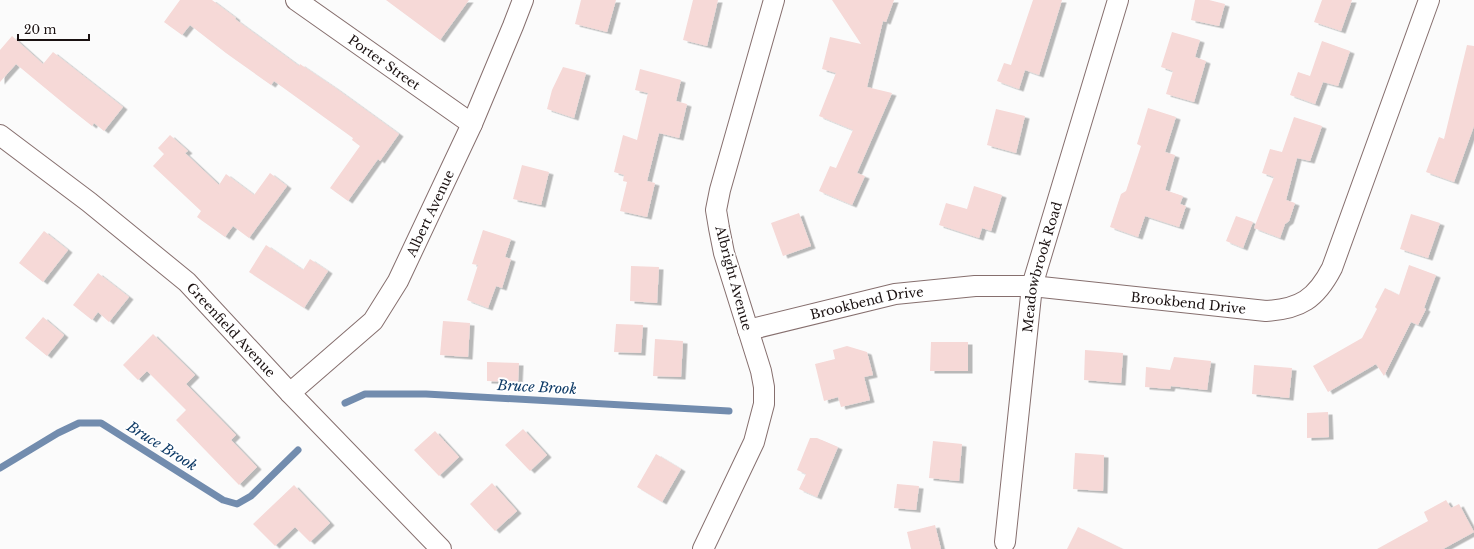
<svg xmlns="http://www.w3.org/2000/svg" width="1474" height="549" viewBox="0 0 1474 549" font-family="'Libre Baskerville',serif">
<style>
.lines{fill:none;stroke-linecap:round;stroke-linejoin:round}
.stream{stroke:#728cae;stroke-width:7}
.building{fill:#f6d9d7;filter:url(#shadow)}
.street-casing{stroke:#866f6e;stroke-width:22}
.street{stroke:#fff;stroke-width:20}
.labels{text-anchor:middle;stroke-width:4;stroke-linejoin:round;paint-order:stroke}
.street-label{font-size:13px;fill:#1a1111;stroke:#fff}
.water-label{font-size:14px;font-style:italic;fill:#0f3b67;stroke:#fff}
</style>
<defs>
<filter id="shadow"><feDropShadow dx="4.5" dy="2.5" stdDeviation="0" flood-color="#0004"/></filter>
</defs>
<rect width="100%" height="100%" fill="#fbfbfb"/>
<g class="lines">
<path class="stream" d="M 345,403 L 365,394 L 426,394 L 729,411
M 0,468 L 58,433 L 79,423 L 101,423 L 223,500 L 237,504 L 251,496 L 298,450"/>
</g>
<path class="building" d="M 180,0 L 212,0 L 236,18 L 235,19 L 299,66 L 300,64 L 334,87 L 399,134 L 380,161 L 378,159 L 348,201 L 330,188 L 360,146 L 352,140 L 353,138 L 274,81 L 271,85 L 226,53 L 190,25 L 182,35 L 164,22 Z
M 386,0 L 469,0 L 440,40 Z
M 581,0 L 616,0 L 607,32 L 575,24 Z
M 693,0 L 718,0 L 707,46 L 683,40 Z
M 832,0 L 894,0 L 886,22 L 883,21 L 867,87 L 892,93 L 857,173 L 865,176 L 852,205 L 819,191 L 830,166 L 836,168 L 853,130 L 819,116 L 836,73 L 822,69 L 830,37 L 861,44 Z
M 1033,0 L 1062,0 L 1039,75 L 1025,70 L 1019,89 L 997,81 L 1004,63 L 1011,65 Z
M 1195,0 L 1209,0 L 1225,4 L 1219,26 L 1191,20 Z
M 1322,0 L 1352,0 L 1341,31 L 1314,22 Z
M 1172,32 L 1200,40 L 1195,57 L 1206,61 L 1194,102 L 1166,94 L 1173,71 L 1161,67 Z
M 12,36 L 43,64 L 53,52 L 123,107 L 104,131 L 94,123 L 92,126 L 68,107 L 16,64 L 0,82 L 0,50 Z
M 1322,41 L 1350,51 L 1338,86 L 1323,82 L 1315,104 L 1290,95 L 1298,72 L 1310,76 Z
M 1467,45 L 1474,46 L 1474,126 L 1454,182 L 1426,172 L 1439,137 L 1444,139 Z
M 563,67 L 586,73 L 574,118 L 547,109 L 552,90 Z
M 640,69 L 681,80 L 676,101 L 687,104 L 679,138 L 659,133 L 647,181 L 655,183 L 647,217 L 620,211 L 627,182 L 623,181 L 624,175 L 614,172 L 623,135 L 637,140 L 648,93 L 635,90 Z
M 1148,108 L 1176,117 L 1165,152 L 1175,155 L 1165,190 L 1183,196 L 1180,204 L 1186,206 L 1179,227 L 1145,216 L 1138,237 L 1110,227 L 1121,194 L 1126,191 L 1141,146 L 1137,144 Z
M 996,109 L 1025,116 L 1016,153 L 987,145 Z
M 1294,117 L 1322,126 L 1310,161 L 1297,158 L 1286,200 L 1295,203 L 1289,221 L 1285,224 L 1280,238 L 1254,228 L 1274,177 L 1262,173 L 1270,149 L 1282,152 Z
M 170,135 L 188,151 L 185,153 L 219,185 L 226,174 L 254,195 L 270,173 L 287,186 L 249,238 L 233,226 L 225,237 L 197,217 L 201,211 L 153,166 L 164,154 L 158,148 Z
M 522,165 L 549,172 L 541,205 L 513,199 Z
M 974,186 L 1002,195 L 991,231 L 982,228 L 979,238 L 939,225 L 946,203 L 967,209 Z
M 799,213 L 811,246 L 783,256 L 771,223 Z
M 1411,214 L 1440,223 L 1428,258 L 1400,249 Z
M 1236,216 L 1253,222 L 1243,248 L 1226,241 Z
M 483,230 L 511,239 L 505,257 L 511,259 L 502,288 L 496,286 L 488,308 L 467,300 L 478,265 L 472,264 Z
M 44,231 L 68,250 L 43,282 L 19,263 Z
M 266,245 L 303,270 L 310,259 L 328,271 L 304,308 L 249,272 Z
M 1409,265 L 1436,275 L 1424,308 L 1426,309 L 1418,325 L 1411,322 L 1384,376 L 1376,364 L 1328,392 L 1313,366 L 1362,338 L 1377,309 L 1375,307 L 1385,288 L 1399,295 Z
M 631,266 L 659,267 L 657,303 L 630,301 Z
M 98,273 L 129,297 L 109,322 L 98,312 L 92,320 L 73,305 Z
M 43,317 L 64,335 L 47,356 L 25,338 Z
M 443,321 L 470,323 L 468,357 L 440,355 Z
M 616,324 L 643,325 L 641,353 L 614,352 Z
M 153,334 L 195,375 L 186,384 L 236,435 L 231,440 L 257,467 L 239,485 L 176,420 L 186,410 L 147,371 L 138,380 L 123,365 Z
M 655,339 L 683,341 L 681,377 L 653,376 Z
M 931,342 L 968,342 L 968,371 L 930,371 Z
M 847,346 L 867,352 L 873,375 L 864,377 L 870,400 L 841,407 L 838,397 L 824,401 L 815,364 L 835,359 L 833,350 Z
M 1085,350 L 1123,353 L 1121,383 L 1084,380 Z
M 1174,357 L 1211,361 L 1207,390 L 1171,386 L 1170,389 L 1145,387 L 1146,367 L 1170,370 Z
M 487,362 L 519,363 L 518,382 L 487,381 Z
M 1254,365 L 1292,368 L 1289,398 L 1252,394 Z
M 1328,412 L 1329,437 L 1307,438 L 1307,413 Z
M 523,429 L 547,455 L 530,471 L 505,445 Z
M 435,431 L 459,457 L 439,476 L 414,450 Z
M 810,438 L 817,438 L 838,447 L 817,497 L 799,489 L 806,474 L 797,470 Z
M 933,441 L 962,444 L 959,481 L 929,478 Z
M 1075,453 L 1104,455 L 1103,491 L 1073,489 Z
M 656,454 L 681,469 L 662,502 L 637,487 Z
M 492,483 L 517,511 L 495,531 L 470,504 Z
M 897,484 L 919,486 L 916,510 L 894,508 Z
M 294,485 L 330,523 L 310,542 L 295,527 L 275,546 L 253,524 Z
M 1446,500 L 1451,508 L 1459,504 L 1474,532 L 1443,549 L 1377,549 L 1428,521 L 1424,512 Z
M 935,525 L 941,549 L 911,549 L 907,532 Z
M 1078,527 L 1123,549 L 1067,549 Z"/>
<g class="lines">
<g class="street-casing">
<g id="street">
<path id="s1" d="M 296,0 L 472,124"/>
<path id="s2" d="M 0,135 L 89,202 L 187,282 L 290,393 L 441,549"/>
<path id="s3" d="M 748,330 L 895,294 L 975,286 L 1032,286 L 1266,311 C 1300,309 1316,299 1332,268 L 1429,0"/>
<path id="s4" d="M 290,393 L 373,321 L 398,281 L 472,124 L 513,26 L 523,0"/>
<path id="s5" d="M 1005,542 L 1032,286 L 1118,0"/>
<path d="M 703,549 L 754,442 L 764,404 L 764,387 L 761,371 L 724,253 L 719,228 L 716,210 L 720,190 L 774,0"/>
</g>
</g>
<use href="#street" class="street"/>
</g>
<g class="labels">
<g class="street-label">
<text dy="5" stroke="none"><textPath href="#s1" startOffset="108">Porter Street</textPath></text>
<text dy="5" stroke="none"><textPath href="#s4" startOffset="232">Albert Avenue</textPath></text>
<text dy="5" stroke="none"><textPath href="#s5" startOffset="278">Meadowbrook Road</textPath></text>
<text transform="translate(734 278) rotate(75)" y="5">Albright Avenue</text>
<text dy="5" stroke="none"><textPath href="#s3" startOffset="122">Brookbend Drive</textPath></text>
<text dy="5" stroke="none"><textPath href="#s3" startOffset="446">Brookbend Drive</textPath></text>
<text dy="5" stroke="none"><textPath href="#s2" startOffset="303">Greenfield Avenue</textPath></text>
</g>
<g class="water-label">
<text transform="translate(537 387) rotate(3)" y="5">Bruce Brook</text>
<text transform="translate(162 446) rotate(32)" y="5">Bruce Brook</text>
</g>
</g>
<path d="M18 34v6h71v-6" fill="none" stroke="#1a1111" stroke-width="2"/>
<text x="24" y="34" font-size="12" fill="#1a1111" stroke="#ffffff" stroke-width="3" paint-order="stroke">20 m</text>
</svg>
